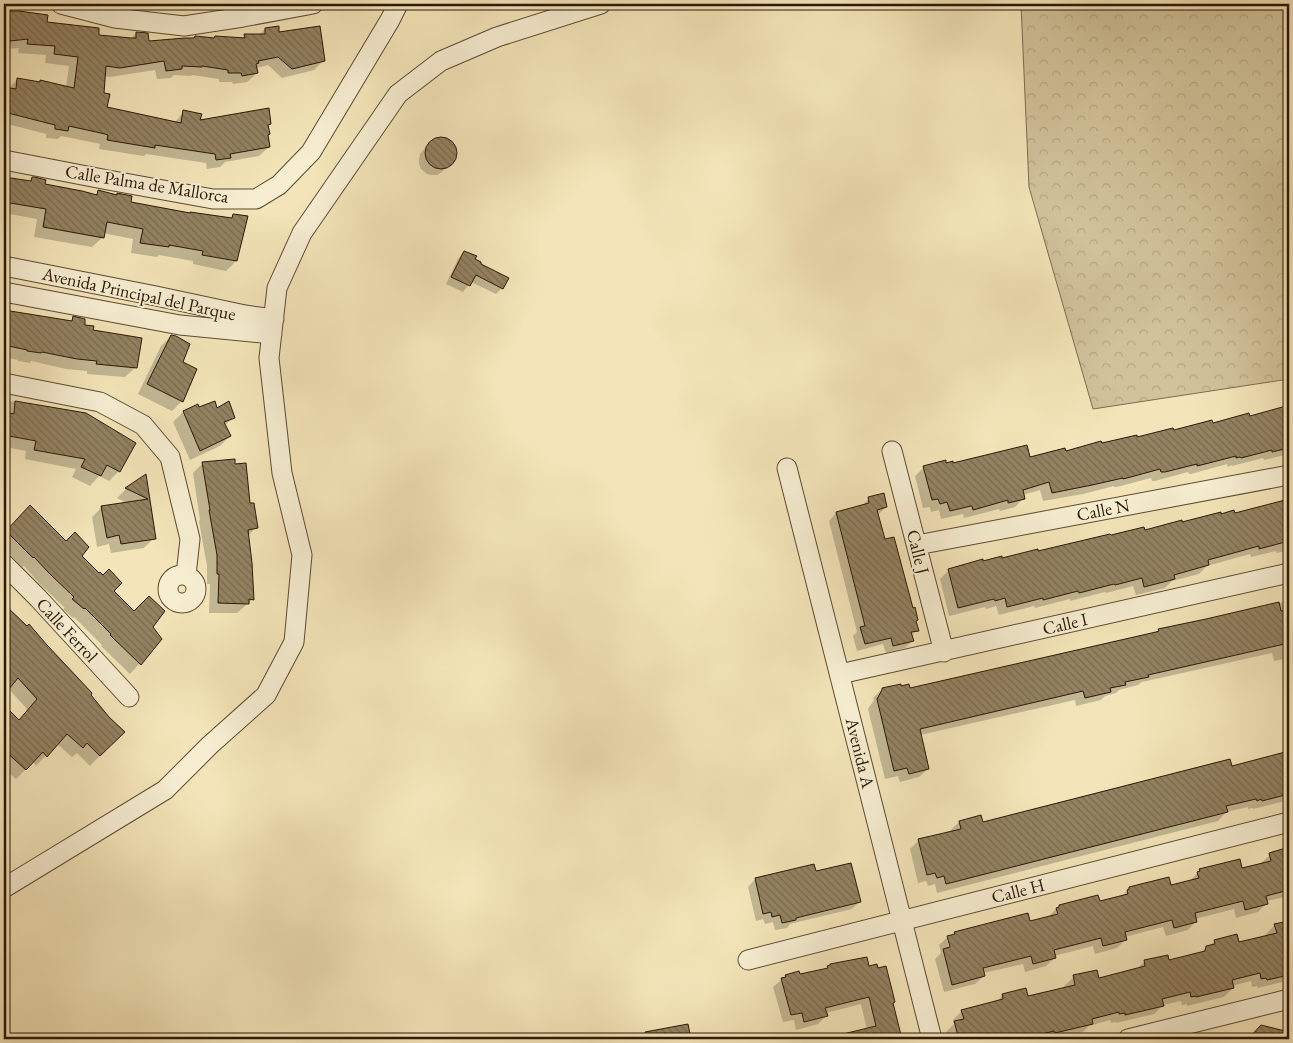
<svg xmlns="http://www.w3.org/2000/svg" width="1293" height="1043" viewBox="0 0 1293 1043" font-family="'EB Garamond',serif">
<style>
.forest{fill:url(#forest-crowns);stroke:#7e6d4f}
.shadow{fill:#0003;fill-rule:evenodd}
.building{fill:url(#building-back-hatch);stroke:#2b1804}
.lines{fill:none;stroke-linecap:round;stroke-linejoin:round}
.street-casing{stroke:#5d4b31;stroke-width:21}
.street{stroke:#f7eed2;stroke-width:19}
.labels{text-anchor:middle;stroke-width:4;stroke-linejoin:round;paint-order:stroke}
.street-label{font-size:18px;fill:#2b1804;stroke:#f7eed2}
</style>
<defs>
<pattern id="forest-crowns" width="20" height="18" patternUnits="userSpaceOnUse" patternTransform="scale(1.25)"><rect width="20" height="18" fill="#d1c29a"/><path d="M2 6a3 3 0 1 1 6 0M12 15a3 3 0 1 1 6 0" fill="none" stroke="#b4a683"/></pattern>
<pattern id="building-back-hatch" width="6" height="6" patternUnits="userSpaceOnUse" patternTransform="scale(1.25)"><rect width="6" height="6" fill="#938362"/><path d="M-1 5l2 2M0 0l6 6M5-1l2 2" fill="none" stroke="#786a4f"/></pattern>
</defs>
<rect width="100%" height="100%" fill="#f3e5b9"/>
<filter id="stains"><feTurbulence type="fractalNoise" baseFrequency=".004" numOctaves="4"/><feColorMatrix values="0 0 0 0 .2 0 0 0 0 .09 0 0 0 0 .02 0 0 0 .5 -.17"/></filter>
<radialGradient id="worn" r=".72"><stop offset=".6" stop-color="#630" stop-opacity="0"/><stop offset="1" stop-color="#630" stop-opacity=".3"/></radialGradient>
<path class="forest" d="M 1021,4 L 1289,4 L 1289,379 L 1093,409 L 1029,187 Z"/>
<path class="shadow" d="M 4,10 L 13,10 L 14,12 L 45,23 L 97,36 L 130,39 L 136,33 L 148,43 L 213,39 L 241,39 L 245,35 L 259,35 L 265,29 L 278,33 L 324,60 L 314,70 L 282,78 L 268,65 L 256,68 L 257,73 L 247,82 L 233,84 L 232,82 L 219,82 L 219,79 L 192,75 L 191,76 L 174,75 L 171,78 L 157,79 L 155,70 L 110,77 L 104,76 L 102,94 L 106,108 L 174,123 L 184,112 L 199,121 L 269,124 L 267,126 L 267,136 L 269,147 L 259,156 L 225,162 L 220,167 L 207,169 L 206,163 L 146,154 L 144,156 L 99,149 L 100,144 L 96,143 L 61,136 L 58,139 L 46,138 L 46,134 L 4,123 L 4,88 L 8,89 L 18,79 L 39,83 L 41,81 L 66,87 L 69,66 L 45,63 L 46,55 L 18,53 L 19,48 L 4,49 Z
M 437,139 L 442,139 L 449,141 L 455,149 L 455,155 L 454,159 L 442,172 L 437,175 L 432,175 L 427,174 L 421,169 L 419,164 L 419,159 L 420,154 L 425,148 L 432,141 Z
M 4,178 L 29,182 L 33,178 L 44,185 L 95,195 L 98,192 L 129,203 L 190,214 L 229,219 L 234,215 L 236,261 L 226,271 L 193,264 L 193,261 L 159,255 L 157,257 L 131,253 L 133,239 L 103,233 L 103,237 L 92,247 L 34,237 L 37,219 L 4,213 Z
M 464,252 L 502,288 L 496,294 L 471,282 L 463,292 L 446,284 L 458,259 Z
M 4,311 L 70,322 L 74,318 L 83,326 L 92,331 L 136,367 L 125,377 L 87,374 L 87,371 L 66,369 L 31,361 L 30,363 L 18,361 L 18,360 L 4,357 Z
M 171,336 L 181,362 L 182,401 L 172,411 L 138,394 L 161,346 Z
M 4,400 L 86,414 L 119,471 L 109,481 L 99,476 L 90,486 L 72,477 L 76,469 L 25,459 L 26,451 L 6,447 L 4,458 Z
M 198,406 L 199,409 L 216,410 L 234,417 L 224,426 L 230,436 L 220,446 L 190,460 L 173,422 L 183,412 Z
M 1289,410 L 1289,454 L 1264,460 L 1263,458 L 1232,466 L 1232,465 L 1228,467 L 1227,464 L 1191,474 L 1189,474 L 1188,472 L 1155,481 L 1152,481 L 1151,478 L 1117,487 L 1114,487 L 1114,486 L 1083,494 L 1043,501 L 1040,490 L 1023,495 L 1024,498 L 1015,507 L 1000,511 L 999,509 L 964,518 L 963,514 L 941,519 L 939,510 L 931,512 L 930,507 L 923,508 L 915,476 L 924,467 L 1029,459 Z
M 203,463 L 256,527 L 247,537 L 253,599 L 237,613 L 209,613 L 210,584 L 207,584 L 207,566 L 199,521 L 200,520 L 193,473 Z
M 4,475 L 10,477 L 5,509 L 4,510 Z
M 145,476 L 154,538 L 144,548 L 111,553 L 109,544 L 97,547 L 92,517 L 102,507 L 127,503 L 117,498 L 126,489 Z
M 869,499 L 886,507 L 878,515 L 884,541 L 915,622 L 917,630 L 911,636 L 912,641 L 905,648 L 886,653 L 883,644 L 857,651 L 853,636 L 857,632 L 829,521 L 836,513 L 860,507 Z
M 1289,500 L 1289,550 L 1277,553 L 1276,551 L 1251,557 L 1250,554 L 1207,566 L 1199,574 L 1172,581 L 1165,588 L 1136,595 L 1133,586 L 1106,593 L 1105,592 L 1070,601 L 1070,599 L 1035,608 L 1034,606 L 999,615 L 996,606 L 986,609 L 985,607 L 949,616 L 940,579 L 949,570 L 1220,515 L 1234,515 Z
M 30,507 L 80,556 L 134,613 L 152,627 L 161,639 L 130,674 L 101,646 L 102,645 L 74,617 L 73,618 L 63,609 L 65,608 L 39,583 L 24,566 L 22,567 L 4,548 L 4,534 Z
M 1289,601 L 1289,658 L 1274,661 L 1272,653 L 1142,682 L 1138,685 L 1119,690 L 1116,693 L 1105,696 L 1101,700 L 1076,706 L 1075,700 L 920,735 L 928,769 L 919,777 L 900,782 L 898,776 L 885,779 L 868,709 L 874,700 L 873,698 L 882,689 L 901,687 L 909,689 L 1155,634 L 1159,630 Z
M 4,606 L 27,628 L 108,717 L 123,732 L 90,766 L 77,753 L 72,757 L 57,744 L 36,766 L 33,762 L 16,779 L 4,769 L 4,706 L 18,721 L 28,710 L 4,684 L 4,677 L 7,673 L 4,670 Z
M 1289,753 L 1289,800 L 1253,809 L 1253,808 L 1248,809 L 1248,807 L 1226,812 L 1218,821 L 937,893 L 935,884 L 928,886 L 926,881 L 918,883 L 910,849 L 919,840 L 951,832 L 950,831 L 959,822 L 983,824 Z
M 1289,848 L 1289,896 L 1266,901 L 1266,904 L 1258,912 L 1236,918 L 1234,909 L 1195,919 L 1196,921 L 1188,930 L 1166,936 L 1163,927 L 1125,937 L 1125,940 L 1117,948 L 1095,954 L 1093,946 L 1054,956 L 1055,958 L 1046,966 L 1025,972 L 1023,964 L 983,973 L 984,976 L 975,984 L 944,992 L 935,959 L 941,953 L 939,945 L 948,937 L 952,936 L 955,933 L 1029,923 L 1048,917 L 1059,906 L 1099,902 L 1121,897 L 1130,888 L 1170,887 L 1190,881 L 1200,870 L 1241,870 L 1262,865 L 1261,863 L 1270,855 ZM 947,939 L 949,939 L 953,953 L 950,954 Z
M 815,873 L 860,901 L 852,909 L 790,924 L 787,928 L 775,930 L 773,922 L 765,924 L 763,919 L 756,921 L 748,887 L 755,879 Z
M 1289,922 L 1289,980 L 1258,988 L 1257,986 L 1252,987 L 1251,981 L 1232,986 L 1233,988 L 1224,997 L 1187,1006 L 1187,1004 L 1182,1005 L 1181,1001 L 1163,1005 L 1154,1014 L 1116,1023 L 1116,1022 L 1111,1023 L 1110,1020 L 1089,1026 L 1083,1032 L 1054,1039 L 948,1039 L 946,1032 L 954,1024 L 953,1020 L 962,1011 L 996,1002 L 1003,995 L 1027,997 L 1065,989 L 1064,986 L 1074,977 L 1098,979 L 1137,969 L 1145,961 L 1168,962 L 1199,954 L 1215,941 L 1238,943 L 1267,937 L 1266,934 L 1275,925 Z
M 830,965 L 868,968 L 892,1003 L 901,1039 L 841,1039 L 844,1036 L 867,1030 L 861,1004 L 826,1013 L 826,1016 L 818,1024 L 796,1030 L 794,1020 L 783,1022 L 773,987 L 786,976 L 799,976 L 826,969 Z
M 1278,1029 L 1289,1031 L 1289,1039 L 1248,1039 L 1250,1037 Z"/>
<path class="building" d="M 4,11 L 19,11 L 48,15 L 47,22 L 99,28 L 99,35 L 131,38 L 136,38 L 136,32 L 148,33 L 149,41 L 185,38 L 194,38 L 195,36 L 214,38 L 215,36 L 245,38 L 244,34 L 265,34 L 265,28 L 279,26 L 279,32 L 320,26 L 325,61 L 292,69 L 278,57 L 258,61 L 259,63 L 256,64 L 258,73 L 242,76 L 241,73 L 228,73 L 228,70 L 202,66 L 202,67 L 182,66 L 182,69 L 166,71 L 164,61 L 120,68 L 106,66 L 104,93 L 110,94 L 107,107 L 181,123 L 183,110 L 202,114 L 200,120 L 269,108 L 271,124 L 268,125 L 270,134 L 268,135 L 270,147 L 230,154 L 231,158 L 216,160 L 215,154 L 155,145 L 155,148 L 107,140 L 108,135 L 105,134 L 69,126 L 68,131 L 55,129 L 55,125 L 4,112 L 4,87 L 16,89 L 17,78 L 40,82 L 40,80 L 74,88 L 78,57 L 54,54 L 55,46 L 27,44 L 28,39 L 10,41 Z
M425 153a16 16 0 1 1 32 0a16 16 0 1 1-32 0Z
M 4,177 L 31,181 L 32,177 L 35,177 L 46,180 L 45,184 L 82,191 L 97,195 L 98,190 L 117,195 L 117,193 L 132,196 L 131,202 L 190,213 L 190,212 L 232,218 L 233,214 L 248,216 L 237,261 L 202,255 L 203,251 L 169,245 L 169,247 L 140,243 L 143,229 L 107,222 L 104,238 L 43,227 L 46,209 L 4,202 Z
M 464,251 L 477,256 L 475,259 L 481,262 L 481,264 L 509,278 L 503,289 L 476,275 L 470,286 L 451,277 Z
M 4,310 L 72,321 L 73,316 L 85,319 L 85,325 L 94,326 L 93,330 L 142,338 L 137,368 L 96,364 L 97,361 L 77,359 L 42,352 L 41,353 L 27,351 L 27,350 L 4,345 Z
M 171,335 L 176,336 L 190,344 L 183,362 L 197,369 L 183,402 L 147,384 Z
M 15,401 L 86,413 L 136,443 L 120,472 L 107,465 L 101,476 L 81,467 L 85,459 L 34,450 L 36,441 L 4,435 L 4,412 L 14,414 Z
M 215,401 L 217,408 L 229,401 L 235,418 L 224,422 L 231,436 L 200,451 L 183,411 L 198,404 L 199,407 Z
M 1286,406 L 1289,420 L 1289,448 L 1272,452 L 1272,450 L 1241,458 L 1240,457 L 1236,458 L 1236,456 L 1201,465 L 1197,466 L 1197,464 L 1165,472 L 1161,472 L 1160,469 L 1127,478 L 1123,479 L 1123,478 L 1092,485 L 1052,493 L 1049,482 L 1023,490 L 1025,499 L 1008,503 L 1008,500 L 973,510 L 972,506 L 971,506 L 950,511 L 947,502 L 940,504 L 938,499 L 932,500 L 923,466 L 946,460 L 946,463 L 953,461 L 953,463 L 1027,445 L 1030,457 L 1065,448 L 1066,451 L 1101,441 L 1102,443 L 1137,435 L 1137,437 L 1173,428 L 1174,430 L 1212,420 L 1213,423 L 1249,413 L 1250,416 Z
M 235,459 L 235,464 L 246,463 L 250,503 L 254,503 L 258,528 L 248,530 L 252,563 L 254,600 L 249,599 L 249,604 L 218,603 L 219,574 L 217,574 L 217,555 L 209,510 L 210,510 L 202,462 Z
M 146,474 L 156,539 L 121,544 L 119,535 L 107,538 L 101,506 L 148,499 L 125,488 Z
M 884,493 L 887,507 L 877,510 L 885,539 L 894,537 L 913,608 L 915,607 L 918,620 L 916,621 L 919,631 L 911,632 L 914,641 L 893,646 L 891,638 L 865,644 L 860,627 L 865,626 L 836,512 L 869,503 L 868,497 Z
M 1289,499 L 1289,541 L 1259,549 L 1259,546 L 1208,560 L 1209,565 L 1174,575 L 1175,579 L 1144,587 L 1142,578 L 1115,585 L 1114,584 L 1079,593 L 1078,591 L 1043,600 L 1043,598 L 1007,607 L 1005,598 L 995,601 L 994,599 L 958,608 L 948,569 L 983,559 L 983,561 L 1002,556 L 1002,558 L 1038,549 L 1038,551 L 1110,534 L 1111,535 L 1144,527 L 1145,530 L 1182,520 L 1182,522 L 1221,512 L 1221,514 L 1234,510 L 1235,513 Z
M 30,505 L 66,541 L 75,532 L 89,547 L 82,556 L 99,573 L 100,572 L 103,575 L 109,569 L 122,583 L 114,591 L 134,611 L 149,596 L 165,611 L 153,627 L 162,639 L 141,665 L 110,635 L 111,634 L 85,608 L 84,609 L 72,599 L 74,597 L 49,573 L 34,557 L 33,558 L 6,531 Z
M 1279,602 L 1281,611 L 1289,609 L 1289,643 L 1148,675 L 1149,677 L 1125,682 L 1126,685 L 1110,688 L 1111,692 L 1085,698 L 1083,691 L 920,729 L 929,769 L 909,774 L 907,768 L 894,771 L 877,699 L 882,690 L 882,688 L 901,684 L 901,686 L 909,684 L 910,688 L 932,683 L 1156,632 L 1159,631 L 1158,629 L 1206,619 Z
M 4,604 L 27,626 L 29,624 L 47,645 L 92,693 L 91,695 L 109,717 L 125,732 L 100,756 L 87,743 L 83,748 L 67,734 L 47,757 L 43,752 L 26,770 L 4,750 L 4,705 L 19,720 L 37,699 L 18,678 L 4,695 Z
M 1289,751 L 1289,794 L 1262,801 L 1261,799 L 1257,801 L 1256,799 L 1226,806 L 1228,812 L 946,884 L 944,876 L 937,878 L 935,873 L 927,875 L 918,839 L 961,829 L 959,821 L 981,815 L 983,822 L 1230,759 L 1232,766 Z
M 1289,847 L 1289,890 L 1266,896 L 1268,904 L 1245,910 L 1243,901 L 1195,913 L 1197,922 L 1174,928 L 1172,920 L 1125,932 L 1127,940 L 1103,946 L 1101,938 L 1054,950 L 1056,958 L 1033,964 L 1031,956 L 983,968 L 985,976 L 952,985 L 943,949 L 950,947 L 947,936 L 955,934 L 954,932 L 1028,913 L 1030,921 L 1058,914 L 1056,908 L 1059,907 L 1059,905 L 1098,895 L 1100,901 L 1128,894 L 1127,890 L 1129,889 L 1129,887 L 1169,877 L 1171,885 L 1199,878 L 1197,872 L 1200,871 L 1199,869 L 1240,859 L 1242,868 L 1271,861 L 1269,853 Z
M 851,863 L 861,902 L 796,918 L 796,920 L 782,923 L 780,915 L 772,917 L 771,912 L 763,914 L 755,878 L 814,864 L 816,871 Z
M 1289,921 L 1289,975 L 1267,980 L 1266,978 L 1261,979 L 1260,973 L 1232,980 L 1234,988 L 1196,997 L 1196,996 L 1191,997 L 1190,992 L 1162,999 L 1164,1006 L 1125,1015 L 1125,1013 L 1119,1014 L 1119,1012 L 1092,1019 L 1093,1024 L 1055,1033 L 1054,1031 L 1022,1039 L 959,1039 L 954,1021 L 964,1019 L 961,1010 L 1003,999 L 1002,994 L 1026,988 L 1028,996 L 1075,985 L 1073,975 L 1097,970 L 1099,978 L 1145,966 L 1144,960 L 1168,955 L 1169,960 L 1205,951 L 1206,946 L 1215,944 L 1214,940 L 1237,934 L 1239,942 L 1277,933 L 1274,924 Z
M 867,957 L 869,966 L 877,964 L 878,968 L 886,966 L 895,1002 L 893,1003 L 902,1039 L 844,1039 L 843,1034 L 876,1026 L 869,997 L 825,1008 L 828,1016 L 804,1022 L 802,1013 L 791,1015 L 781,978 L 786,977 L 785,975 L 799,971 L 800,974 L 828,968 L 827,966 L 830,965 L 830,964 Z
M 688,1024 L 691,1039 L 646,1039 L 645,1032 Z
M 1261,1025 L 1289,1032 L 1289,1039 L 1248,1039 Z"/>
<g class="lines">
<g class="street-casing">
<path id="street" d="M 61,4 L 115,18 L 184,26 L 243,17 L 313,4
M 4,160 L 108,180 L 213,199 L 256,199 L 279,185 L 311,152 L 390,20 L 398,4
M 4,266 L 156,296 L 245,315 L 274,319
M 4,292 L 180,325 L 272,334
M 4,383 L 100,402 L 143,425 L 170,457 L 190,539 L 186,575
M 892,451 L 944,652
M 787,468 L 932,1039
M 917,545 L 1289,475
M 4,564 L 38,598 L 129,697
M168 589a14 14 0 1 1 28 0a14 14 0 1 1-28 0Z
M 840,674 L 1289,573
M 4,888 L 165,790 L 210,745 L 266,695 L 294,642 L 302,555 L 282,473 L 269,358 L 277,288 L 302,233 L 398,94 L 441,61 L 497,37 L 601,4
M 748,960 L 1289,822
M 1128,1039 L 1289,999"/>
</g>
<use href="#street" class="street"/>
</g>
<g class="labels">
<g class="street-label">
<text transform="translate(147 184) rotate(9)" y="6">Calle Palma de Mallorca</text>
<text transform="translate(139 294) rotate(12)" y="6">Avenida Principal del Parque</text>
<text transform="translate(1103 510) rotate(-11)" y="6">Calle N</text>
<text transform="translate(918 552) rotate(76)" y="6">Calle J</text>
<text transform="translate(1065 624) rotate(-13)" y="6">Calle I</text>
<text transform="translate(67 630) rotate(47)" y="6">Calle Ferrol</text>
<text transform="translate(860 753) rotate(76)" y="6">Avenida A</text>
<text transform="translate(1018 891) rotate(-14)" y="6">Calle H</text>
</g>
</g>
<rect width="1293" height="1043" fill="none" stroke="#f3e5b9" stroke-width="20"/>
<rect x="5" y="5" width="1283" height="1033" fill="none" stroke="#2b1804" stroke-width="2.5"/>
<rect x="10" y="10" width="1273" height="1023" fill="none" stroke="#2b1804"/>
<rect width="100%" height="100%" filter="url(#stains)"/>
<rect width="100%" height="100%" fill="url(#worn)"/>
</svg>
